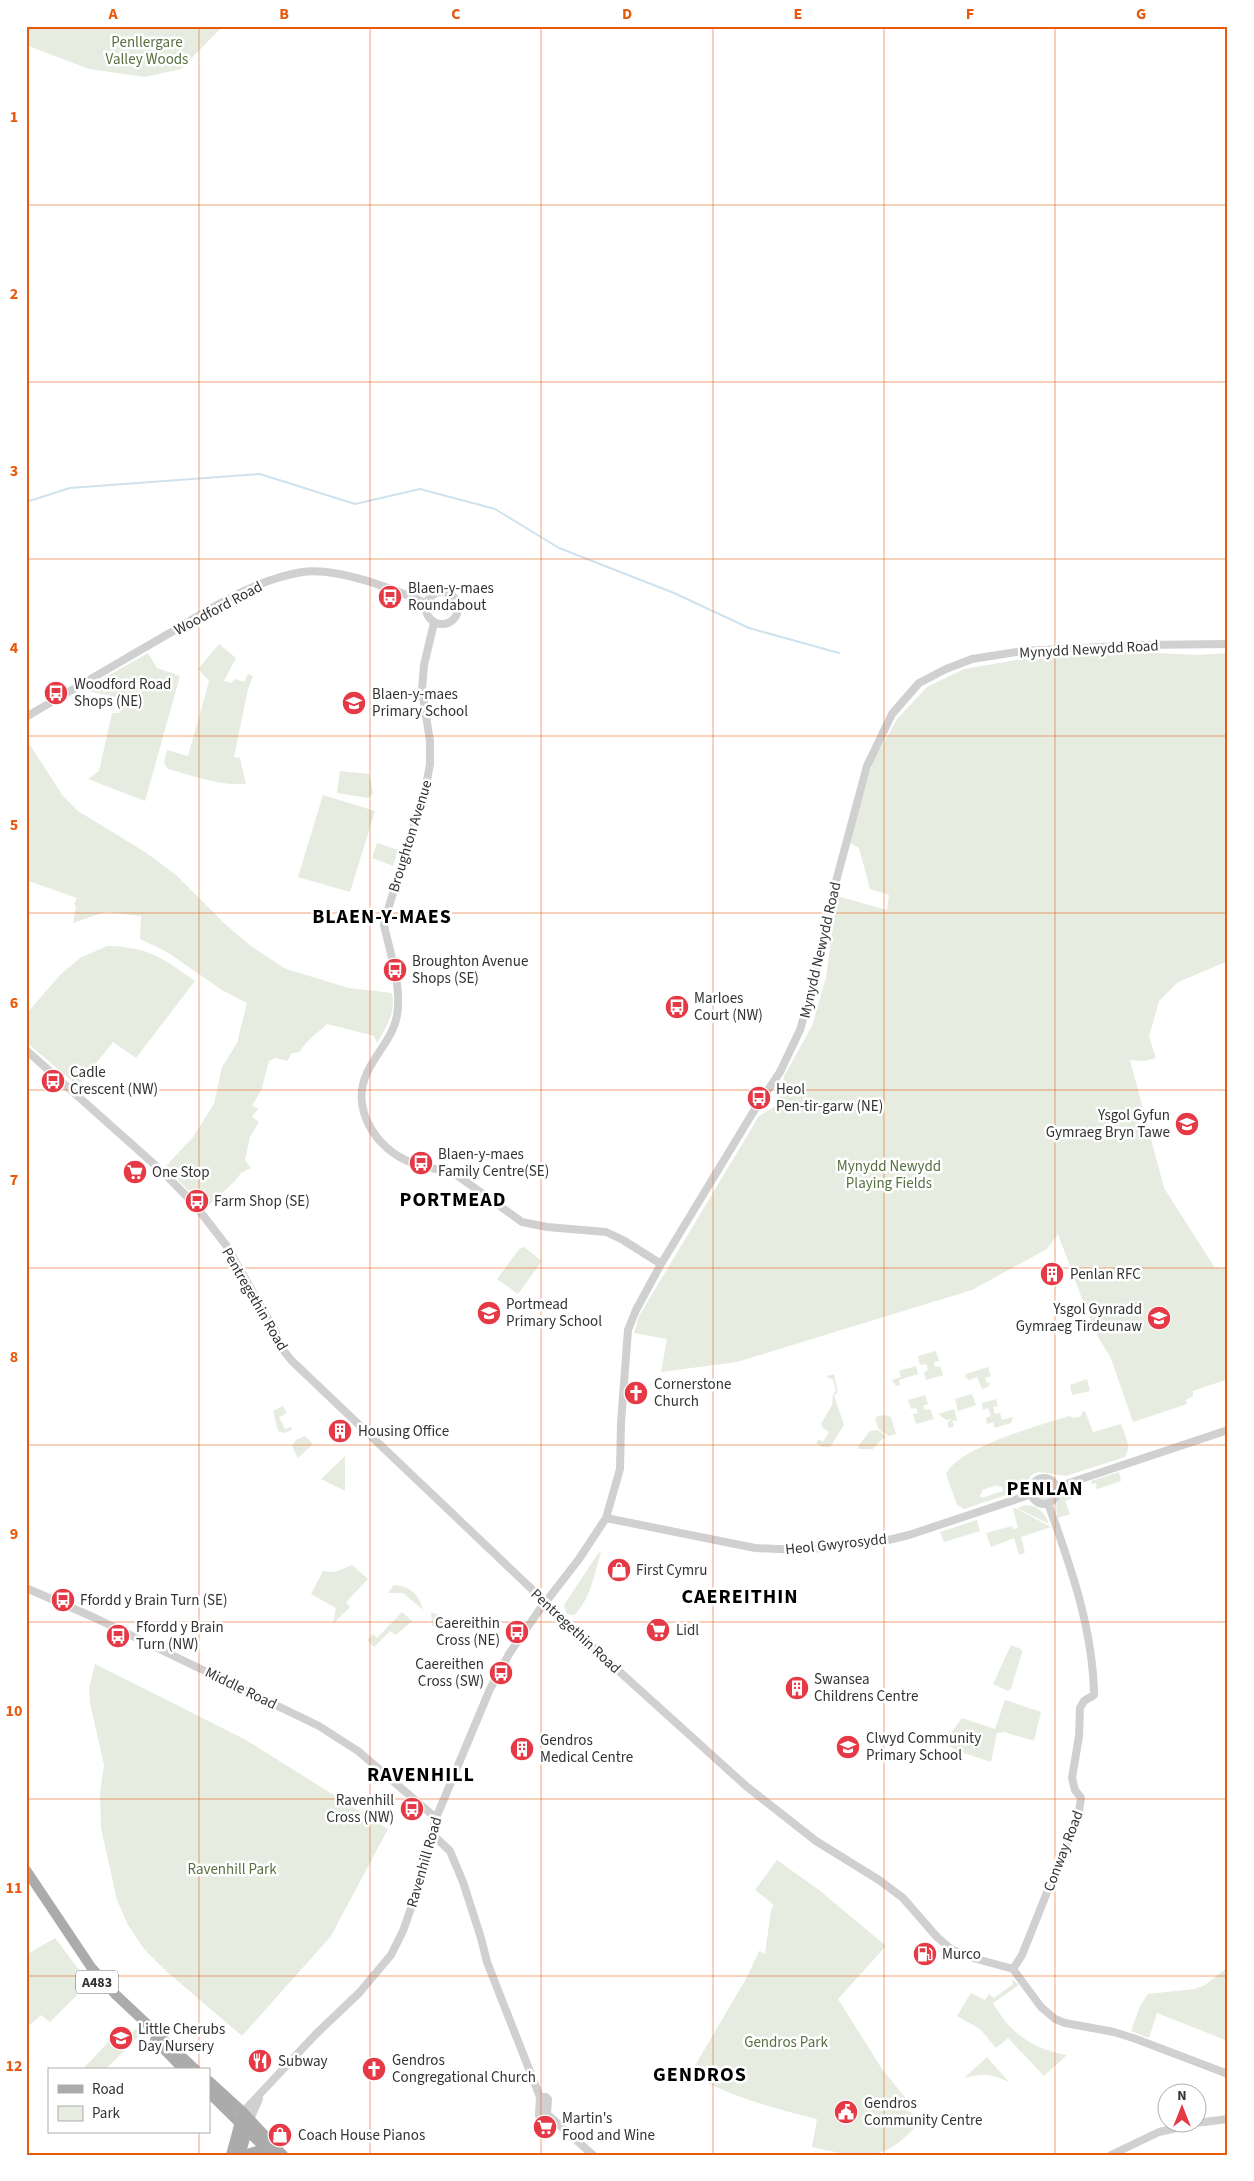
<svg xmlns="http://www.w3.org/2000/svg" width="1254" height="2181" viewBox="0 0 1254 2181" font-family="'Source Sans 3',sans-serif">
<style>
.green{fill:#e6ecdf;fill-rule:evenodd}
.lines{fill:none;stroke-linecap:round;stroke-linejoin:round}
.stream{stroke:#cfe2ee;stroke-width:2}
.tertiary{stroke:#d0d0d0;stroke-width:8}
.primary{stroke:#ababab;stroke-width:10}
.grid{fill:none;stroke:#e8590c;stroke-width:1;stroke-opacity:0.55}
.labels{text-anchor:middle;stroke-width:5;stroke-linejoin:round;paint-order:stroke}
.shield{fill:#fff;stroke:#707070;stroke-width:1}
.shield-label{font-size:14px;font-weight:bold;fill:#333}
.park-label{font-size:15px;fill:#56703f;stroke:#fff}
.poi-label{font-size:15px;fill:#333;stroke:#fff;text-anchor:start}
.street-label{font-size:15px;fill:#333;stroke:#fff}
.district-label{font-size:20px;font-weight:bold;letter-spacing:1px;fill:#000;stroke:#fff}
.neatline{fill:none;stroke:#e8590c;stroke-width:2}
.grid-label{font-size:16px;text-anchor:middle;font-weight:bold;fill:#e8590c}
</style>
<rect width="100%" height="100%" fill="#fff"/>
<path class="green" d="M 26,26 L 223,26 L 181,69 L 145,77 L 89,69 L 26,45 Z
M 219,644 L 236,658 L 224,681 L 231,683 L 235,679 L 244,682 L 248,674 L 253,676 L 248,689 L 234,757 L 240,758 L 246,784 C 219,786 194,776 168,769 L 164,763 L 167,750 L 188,756 L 209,681 L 198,669 Z
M 1117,651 L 1196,655 L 1228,653 L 1228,961 L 1178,982 L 1159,1001 L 1149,1037 L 1156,1058 L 1144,1061 L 1130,1060 L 1164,1188 L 1215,1268 L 1219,1267 L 1220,1269 L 1228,1266 L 1228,1379 L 1193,1391 L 1193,1396 L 1186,1400 L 1187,1404 L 1133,1422 L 1110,1356 L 1099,1339 L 1081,1296 L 1058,1234 L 1047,1249 L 972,1290 L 737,1362 L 661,1372 L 667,1339 L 634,1333 L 639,1316 L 759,1116 L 774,1107 L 782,1091 L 784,1076 L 812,1026 L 826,977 L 837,896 L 887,910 L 889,895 L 870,889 L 859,848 L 850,843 L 873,761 L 897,719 L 927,687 L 964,669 L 1023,659 Z
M 148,653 L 157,668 L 180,676 L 145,801 L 88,779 L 99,771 L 112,713 L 119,713 L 120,708 L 114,703 L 116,697 L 83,690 Z
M 26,739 L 63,796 L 78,811 L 145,852 L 175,874 L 225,924 L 252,947 L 286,969 L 349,988 L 392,993 C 396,1012 387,1027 377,1043 L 374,1036 L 327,1024 C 317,1034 306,1040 300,1052 L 292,1053 L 287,1061 L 276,1058 L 269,1061 L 261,1091 L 252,1105 L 258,1109 L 252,1117 L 259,1122 L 250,1137 L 245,1160 L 251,1168 L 241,1173 L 234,1182 L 205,1209 L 166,1166 L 193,1137 L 214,1104 L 222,1067 L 237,1043 L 247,1003 L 222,990 L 167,952 L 140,939 L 141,916 L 105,912 L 73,923 L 76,907 L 74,904 L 77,898 L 26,880 Z
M 340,771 L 369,774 L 373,793 L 368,798 L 337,793 Z
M 323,795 L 375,811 L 350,892 L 298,877 Z
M 377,843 L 398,850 L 393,866 L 372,858 Z
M 107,946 C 150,947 162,958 195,981 L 136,1058 L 113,1042 L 78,1086 L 26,1042 L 26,1014 L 61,974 L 80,958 Z
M 524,1247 L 542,1261 L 518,1294 L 497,1279 L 520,1248 Z
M 936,1351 L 939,1361 L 934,1362 L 935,1367 L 940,1366 L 943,1375 L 926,1380 L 924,1372 L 928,1370 L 926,1364 L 920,1365 L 918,1356 Z
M 916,1366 L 918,1374 L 899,1380 L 900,1385 L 896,1386 L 892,1380 L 901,1377 L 899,1371 Z
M 988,1367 L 991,1376 L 985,1378 L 987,1383 L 990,1382 L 988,1387 L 982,1389 L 977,1377 L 969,1380 L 965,1377 L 966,1374 Z
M 834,1374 L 838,1393 L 834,1395 L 844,1425 L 830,1447 L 822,1447 L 816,1443 L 819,1439 L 823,1442 L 829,1432 L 823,1428 L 821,1424 L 832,1405 L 833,1394 L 836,1391 L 833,1379 L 828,1378 L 827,1376 Z
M 1087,1379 L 1090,1391 L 1072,1395 L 1070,1385 Z
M 972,1394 L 976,1405 L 958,1411 L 955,1399 Z
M 925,1395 L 928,1404 L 923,1406 L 925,1410 L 930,1409 L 934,1419 L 916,1424 L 913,1414 L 918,1413 L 916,1408 L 911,1409 L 908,1400 Z
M 996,1399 L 998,1406 L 993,1407 L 995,1414 L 1000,1413 L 1002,1420 L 1013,1417 L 1011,1423 L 995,1428 L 993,1422 L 987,1424 L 986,1418 L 991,1416 L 988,1408 L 983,1410 L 982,1403 Z
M 283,1406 L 287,1413 L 279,1417 L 285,1429 L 291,1427 L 292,1430 L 284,1433 L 278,1431 L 273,1411 Z
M 954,1409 L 957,1420 L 952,1421 L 954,1426 L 950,1428 L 948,1427 L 948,1422 L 952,1419 L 946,1420 L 938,1414 Z
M 1083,1411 L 1085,1411 L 1093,1432 L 1121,1424 C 1125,1435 1132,1447 1125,1457 L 1066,1476 L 1039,1472 L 1031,1475 L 1024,1489 L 964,1509 L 957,1505 L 946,1474 C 958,1447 1041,1425 1069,1416 L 1074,1418 L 1080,1417 ZM 998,1485 L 999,1487 L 1002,1487 L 1003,1491 L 981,1498 L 980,1494 L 982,1493 L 982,1490 Z
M 885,1415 L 891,1417 L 896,1434 L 889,1436 L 879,1430 L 875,1419 L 878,1416 Z
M 877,1430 L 887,1437 L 882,1439 L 873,1449 L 859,1449 L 858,1446 L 870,1431 Z
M 305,1436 L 313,1444 L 298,1458 L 292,1446 L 296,1440 Z
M 345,1456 L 345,1491 L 321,1479 Z
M 1119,1472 L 1121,1481 L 1097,1489 L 1095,1487 L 1097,1486 L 1096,1483 L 1092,1484 L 1091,1481 Z
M1034 1491a10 10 0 1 1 20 0a10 10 0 1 1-20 0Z
M 1070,1489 L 1073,1498 L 1065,1501 L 1070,1514 L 1058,1518 C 1054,1507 1057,1492 1070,1489 Z
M 1025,1505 C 1038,1505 1045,1513 1049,1524 L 1017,1508 Z
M 1015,1508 L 1051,1527 L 1021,1537 L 1025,1553 L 1019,1555 L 1014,1538 L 991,1547 L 986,1533 L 1012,1526 L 1013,1529 L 1018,1528 L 1013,1509 Z
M 977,1520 L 980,1531 L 944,1542 L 940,1532 Z
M 599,1552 L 601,1553 C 594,1574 590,1601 574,1615 L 567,1614 L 564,1605 Z
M 352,1565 L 368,1579 L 346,1602 L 350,1607 L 333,1624 L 336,1608 L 311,1594 L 323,1571 L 335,1572 Z
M 394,1585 C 410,1586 419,1594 423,1610 L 403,1593 L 388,1593 Z
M 402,1612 L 412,1621 L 396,1635 L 390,1631 L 374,1647 L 367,1640 L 373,1634 L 377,1638 Z
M 431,1612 L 448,1619 L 447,1623 L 432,1626 Z
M 1011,1645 L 1021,1649 L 1022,1652 L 1011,1689 L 1008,1691 L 993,1684 Z
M 95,1664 L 246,1740 L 388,1829 L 331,1936 L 242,2036 L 166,1971 L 144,1949 L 128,1925 L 117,1900 L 101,1828 L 100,1793 L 104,1765 L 90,1703 L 89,1689 Z
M 1005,1700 L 1041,1712 L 1034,1741 L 1004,1732 L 997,1733 L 991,1762 L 958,1751 L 944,1743 L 962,1718 L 995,1729 Z
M 777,1860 L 819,1890 L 886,1946 L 838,1999 L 882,2069 L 908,2101 L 903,2107 L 921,2120 C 884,2165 863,2158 812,2147 L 817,2119 C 769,2107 734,2098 690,2074 L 747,1977 L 759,1951 L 765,1954 L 771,1910 L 774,1905 L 755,1890 Z
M 55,1938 L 89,1983 L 50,2022 L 41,2015 L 26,2028 L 26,1955 Z
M 1228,1967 L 1228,2041 L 1157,2013 L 1149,2038 L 1131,2031 L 1140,2006 L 1148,1994 L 1195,1989 L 1205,1985 Z
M 1012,1979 L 1019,1985 L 993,2003 C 1010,2033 1032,2049 1067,2055 L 1044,2076 L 1008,2038 L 996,2048 L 980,2029 L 957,2016 L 971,1993 L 985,2000 L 989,1994 L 994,1998 L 1013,1984 Z
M 135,2029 L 141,2034 L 105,2070 L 82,2070 L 111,2039 L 118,2045 L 123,2040 L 126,2042 Z
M 987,2057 L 1009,2082 C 990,2073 984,2073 964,2078 Z"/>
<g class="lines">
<path class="stream" d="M 26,502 L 70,488 L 260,474 L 355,504 L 420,489 L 495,509 L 559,548 L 674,593 L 749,628 L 839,653"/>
<path class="tertiary" d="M426 608a16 16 0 1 1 32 0a16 16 0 1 1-32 0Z
M 434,623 L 424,665 L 422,690 L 430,741 L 430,764 L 426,786 L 386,916 L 384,925 C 390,953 402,986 397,1015 C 394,1036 376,1053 367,1073 C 350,1108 376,1149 410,1162 C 426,1168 443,1169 458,1176 L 522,1222 L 547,1227 L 606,1232 L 623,1240 L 661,1264
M 26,717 C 73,689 120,662 168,634 C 209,610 253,580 302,572 C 339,567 392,589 426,603
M 26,1050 L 164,1173 L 195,1205 L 226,1245 L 276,1333 L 279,1345 L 292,1361 L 600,1654 L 746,1786 L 816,1841 L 879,1880 L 903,1898 L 937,1937 L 951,1949 L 966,1956 L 1013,1969 L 1041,2007 L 1055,2019 L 1065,2023 L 1114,2032 L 1136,2039 L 1228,2074
M1031 1491a13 13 0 1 1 26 0a13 13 0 1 1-26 0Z
M 1057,1487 L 1228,1430
M 606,1518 L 755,1548 L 801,1550 L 880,1542 L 909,1535 L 1032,1494
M 26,1588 L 93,1617 L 319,1726 L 358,1751 L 436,1818
M 432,1834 L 450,1851 L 463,1882 L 481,1938 L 487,1962 L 540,2097
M 1013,1969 L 1022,1955 L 1079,1812 L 1081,1798 L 1075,1790 L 1072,1778 L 1079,1736 L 1080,1708 L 1084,1701 L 1094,1695 C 1093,1628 1070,1565 1048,1503
M 540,2097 L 539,2115 L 547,2114
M 540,2097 L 546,2097 L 548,2099 L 547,2114
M 243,2112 L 315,2035 L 359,1993 L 391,1955 L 403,1931 L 411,1908 L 436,1818 L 490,1689 L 509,1654 L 538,1612 L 579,1559 L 606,1518 L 620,1469 L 621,1423 L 628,1330 L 636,1310 L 661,1264 L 752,1114 L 780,1072 L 800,1030 L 815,977 L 835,885 L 867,766 L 892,714 L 919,683 L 946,669 L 972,659 L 1023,651 L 1140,645 L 1228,644
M 547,2114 L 593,2155
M 250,2120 L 259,2099
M 1196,2123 L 1228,2119
M 1111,2155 L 1159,2132 L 1194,2124"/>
<path class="primary" d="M 26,1870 L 91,1967 L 115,1994 L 196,2070
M 155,2040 L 184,2070
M 209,2081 L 243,2112 L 283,2155
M 209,2093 L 272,2155
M 231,2155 L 241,2118
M 240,2155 L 249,2125
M 243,2155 L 257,2151 L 270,2155"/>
</g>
<path class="grid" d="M 199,26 L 199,2070M 370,26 L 370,2155M 541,26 L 541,2155M 713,26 L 713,2155M 884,26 L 884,2155M 1055,26 L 1055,2155M 26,205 L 1228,205M 26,382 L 1228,382M 26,559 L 1228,559M 26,736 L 1228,736M 26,913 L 1228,913M 26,1090 L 1228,1090M 26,1268 L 1228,1268M 26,1445 L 1228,1445M 26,1622 L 1228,1622M 26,1799 L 1228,1799M 26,1976 L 1228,1976M 199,2132 L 199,2155"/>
<defs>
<g id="bus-disc" transform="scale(1.25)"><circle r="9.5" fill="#e63946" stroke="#fff"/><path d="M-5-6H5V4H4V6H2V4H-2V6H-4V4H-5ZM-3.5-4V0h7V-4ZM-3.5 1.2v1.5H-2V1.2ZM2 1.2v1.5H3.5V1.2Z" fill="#fff"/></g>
<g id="school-disc" transform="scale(1.25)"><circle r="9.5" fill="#e63946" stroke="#fff"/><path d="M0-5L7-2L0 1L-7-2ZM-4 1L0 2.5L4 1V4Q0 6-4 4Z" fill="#fff"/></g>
<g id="supermarket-disc" transform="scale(1.25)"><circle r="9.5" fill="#e63946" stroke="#fff"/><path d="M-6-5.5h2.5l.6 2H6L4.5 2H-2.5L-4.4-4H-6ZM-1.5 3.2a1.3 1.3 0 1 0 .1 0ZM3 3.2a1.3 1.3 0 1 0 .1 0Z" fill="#fff"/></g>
<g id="building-disc" transform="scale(1.25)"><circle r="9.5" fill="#e63946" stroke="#fff"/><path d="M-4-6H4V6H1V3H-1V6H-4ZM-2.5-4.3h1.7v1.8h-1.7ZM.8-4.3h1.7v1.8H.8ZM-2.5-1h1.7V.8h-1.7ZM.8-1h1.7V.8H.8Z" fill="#fff"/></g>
<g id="church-disc" transform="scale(1.25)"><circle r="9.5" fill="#e63946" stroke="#fff"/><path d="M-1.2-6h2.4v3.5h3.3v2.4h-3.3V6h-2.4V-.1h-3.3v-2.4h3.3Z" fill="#fff"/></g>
<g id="shop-disc" transform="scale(1.25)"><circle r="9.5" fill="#e63946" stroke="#fff"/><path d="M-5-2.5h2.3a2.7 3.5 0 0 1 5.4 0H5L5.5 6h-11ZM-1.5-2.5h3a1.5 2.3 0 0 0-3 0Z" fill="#fff"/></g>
<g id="fuel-disc" transform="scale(1.25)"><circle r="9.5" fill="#e63946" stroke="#fff"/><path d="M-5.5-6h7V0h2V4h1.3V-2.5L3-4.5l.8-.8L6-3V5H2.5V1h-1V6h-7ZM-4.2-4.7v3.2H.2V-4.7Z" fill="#fff"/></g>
<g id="restaurant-disc" transform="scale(1.25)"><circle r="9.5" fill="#e63946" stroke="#fff"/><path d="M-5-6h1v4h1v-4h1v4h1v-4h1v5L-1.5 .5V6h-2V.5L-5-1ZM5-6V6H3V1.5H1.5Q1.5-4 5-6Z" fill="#fff"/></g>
<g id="civic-disc" transform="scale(1.25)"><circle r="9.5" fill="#e63946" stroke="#fff"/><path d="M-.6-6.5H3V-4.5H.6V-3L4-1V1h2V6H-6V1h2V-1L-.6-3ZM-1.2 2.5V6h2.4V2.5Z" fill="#fff"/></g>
</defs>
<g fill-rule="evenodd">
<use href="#bus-disc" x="390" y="597"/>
<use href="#bus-disc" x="56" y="693"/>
<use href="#school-disc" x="354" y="703"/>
<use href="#bus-disc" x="395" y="970"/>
<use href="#bus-disc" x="677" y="1007"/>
<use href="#bus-disc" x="53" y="1081"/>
<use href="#bus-disc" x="759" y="1098"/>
<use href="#school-disc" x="1187" y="1124"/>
<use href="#bus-disc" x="421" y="1163"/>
<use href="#supermarket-disc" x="135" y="1172"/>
<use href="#bus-disc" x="197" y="1201"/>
<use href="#building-disc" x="1052" y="1274"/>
<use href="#school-disc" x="489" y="1313"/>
<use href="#school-disc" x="1159" y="1318"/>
<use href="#church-disc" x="636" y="1393"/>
<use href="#building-disc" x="340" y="1431"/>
<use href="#shop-disc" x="619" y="1570"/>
<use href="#bus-disc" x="63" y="1600"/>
<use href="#supermarket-disc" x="658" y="1630"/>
<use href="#bus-disc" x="517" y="1632"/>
<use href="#bus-disc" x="118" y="1636"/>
<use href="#bus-disc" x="501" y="1673"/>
<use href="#building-disc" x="797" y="1688"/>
<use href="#school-disc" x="848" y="1747"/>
<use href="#building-disc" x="522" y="1749"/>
<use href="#bus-disc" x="412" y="1809"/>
<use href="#fuel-disc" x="925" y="1954"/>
<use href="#school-disc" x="121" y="2038"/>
<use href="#restaurant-disc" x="260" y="2061"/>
<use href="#church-disc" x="374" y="2069"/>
<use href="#civic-disc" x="846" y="2112"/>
<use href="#supermarket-disc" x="545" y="2127"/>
<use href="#shop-disc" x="280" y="2135"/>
</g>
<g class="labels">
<rect class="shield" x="76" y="1970.5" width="42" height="23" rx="4"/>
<g class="shield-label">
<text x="97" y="1987">A483</text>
</g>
<g class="park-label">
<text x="147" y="47">Penllergare<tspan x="147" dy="17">Valley Woods</tspan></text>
<text x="889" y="1171">Mynydd Newydd<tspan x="889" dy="17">Playing Fields</tspan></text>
<text x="232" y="1874">Ravenhill Park</text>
<text x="786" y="2047">Gendros Park</text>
</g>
<g class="poi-label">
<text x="408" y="593">Blaen-y-maes<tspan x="408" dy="17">Roundabout</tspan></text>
<text x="74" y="689">Woodford Road<tspan x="74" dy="17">Shops (NE)</tspan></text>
<text x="372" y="699">Blaen-y-maes<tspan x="372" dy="17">Primary School</tspan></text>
<text x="412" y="966">Broughton Avenue<tspan x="412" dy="17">Shops (SE)</tspan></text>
<text x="694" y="1003">Marloes<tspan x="694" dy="17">Court (NW)</tspan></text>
<text x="70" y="1077">Cadle<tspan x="70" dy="17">Crescent (NW)</tspan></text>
<text x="776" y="1094">Heol<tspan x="776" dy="17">Pen-tir-garw (NE)</tspan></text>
<text x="1170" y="1120" text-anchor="end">Ysgol Gyfun<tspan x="1170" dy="17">Gymraeg Bryn Tawe</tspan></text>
<text x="438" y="1159">Blaen-y-maes<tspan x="438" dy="17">Family Centre(SE)</tspan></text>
<text x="152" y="1177">One Stop</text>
<text x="214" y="1206">Farm Shop (SE)</text>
<text x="1070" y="1279">Penlan RFC</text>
<text x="506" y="1309">Portmead<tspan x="506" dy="17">Primary School</tspan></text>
<text x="1142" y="1314" text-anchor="end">Ysgol Gynradd<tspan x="1142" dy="17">Gymraeg Tirdeunaw</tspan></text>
<text x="654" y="1389">Cornerstone<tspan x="654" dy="17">Church</tspan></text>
<text x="358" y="1436">Housing Office</text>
<text x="636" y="1575">First Cymru</text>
<text x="80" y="1605">Ffordd y Brain Turn (SE)</text>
<text x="500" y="1628" text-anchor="end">Caereithin<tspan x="500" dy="17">Cross (NE)</tspan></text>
<text x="136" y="1632">Ffordd y Brain<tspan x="136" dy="17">Turn (NW)</tspan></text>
<text x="676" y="1635">Lidl</text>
<text x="484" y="1669" text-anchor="end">Caereithen<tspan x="484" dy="17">Cross (SW)</tspan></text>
<text x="814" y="1684">Swansea<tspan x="814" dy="17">Childrens Centre</tspan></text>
<text x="866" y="1743">Clwyd Community<tspan x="866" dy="17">Primary School</tspan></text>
<text x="540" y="1745">Gendros<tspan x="540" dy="17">Medical Centre</tspan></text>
<text x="394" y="1805" text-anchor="end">Ravenhill<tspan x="394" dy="17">Cross (NW)</tspan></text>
<text x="942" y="1959">Murco</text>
<text x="138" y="2034">Little Cherubs<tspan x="138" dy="17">Day Nursery</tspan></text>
<text x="392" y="2065">Gendros<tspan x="392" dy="17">Congregational Church</tspan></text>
<text x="278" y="2066">Subway</text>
<text x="864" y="2108">Gendros<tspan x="864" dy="17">Community Centre</tspan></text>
<text x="562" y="2123">Martin's<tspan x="562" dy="17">Food and Wine</tspan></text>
<text x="298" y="2140">Coach House Pianos</text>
</g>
<g class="street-label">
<text transform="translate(218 608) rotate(-28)" y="5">Woodford Road</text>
<text transform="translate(1089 649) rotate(-3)" y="5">Mynydd Newydd Road</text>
<text transform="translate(410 836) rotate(-73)" y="5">Broughton Avenue</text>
<text transform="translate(820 950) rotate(-77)" y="5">Mynydd Newydd Road</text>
<text transform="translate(255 1299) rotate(60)" y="5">Pentregethin Road</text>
<text transform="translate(836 1544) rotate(-6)" y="5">Heol Gwyrosydd</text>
<text transform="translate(576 1631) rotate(43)" y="5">Pentregethin Road</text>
<text transform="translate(241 1688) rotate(26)" y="5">Middle Road</text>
<text transform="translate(1063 1851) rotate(-69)" y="5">Conway Road</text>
<text transform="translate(424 1862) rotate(-74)" y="5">Ravenhill Road</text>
</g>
<g class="district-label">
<text x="382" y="923">BLAEN-Y-MAES</text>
<text x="453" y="1206">PORTMEAD</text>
<text x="1045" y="1495">PENLAN</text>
<text x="740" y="1603">CAEREITHIN</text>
<text x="421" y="1781">RAVENHILL</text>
<text x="700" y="2081">GENDROS</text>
</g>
</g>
<rect width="1254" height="2181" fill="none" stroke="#ffffff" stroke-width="55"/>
<rect x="48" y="2068" width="162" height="65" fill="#ffffff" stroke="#adadad"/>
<rect x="58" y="2085" width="25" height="8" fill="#ababab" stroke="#adadad"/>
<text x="92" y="2094" font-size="15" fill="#333333">Road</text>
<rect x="58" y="2106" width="25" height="15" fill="#e6ecdf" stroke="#adadad"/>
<text x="92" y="2118" font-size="15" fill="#333333">Park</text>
<g transform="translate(1182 2108)"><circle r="24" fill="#ffffff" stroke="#adadad"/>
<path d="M0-4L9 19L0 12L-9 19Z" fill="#e63946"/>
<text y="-8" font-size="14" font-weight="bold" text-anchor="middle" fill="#333333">N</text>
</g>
<rect x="28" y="28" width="1198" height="2126" class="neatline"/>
<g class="grid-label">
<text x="113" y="19">A</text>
<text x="284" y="19">B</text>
<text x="456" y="19">C</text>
<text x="627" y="19">D</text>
<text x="798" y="19">E</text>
<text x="970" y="19">F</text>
<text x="1141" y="19">G</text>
<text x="14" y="122">1</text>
<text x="14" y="299">2</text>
<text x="14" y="476">3</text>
<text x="14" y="653">4</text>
<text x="14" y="830">5</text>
<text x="14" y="1008">6</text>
<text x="14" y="1185">7</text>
<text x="14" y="1362">8</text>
<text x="14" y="1539">9</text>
<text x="14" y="1716">10</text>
<text x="14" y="1893">11</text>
<text x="14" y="2071">12</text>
</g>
</svg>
